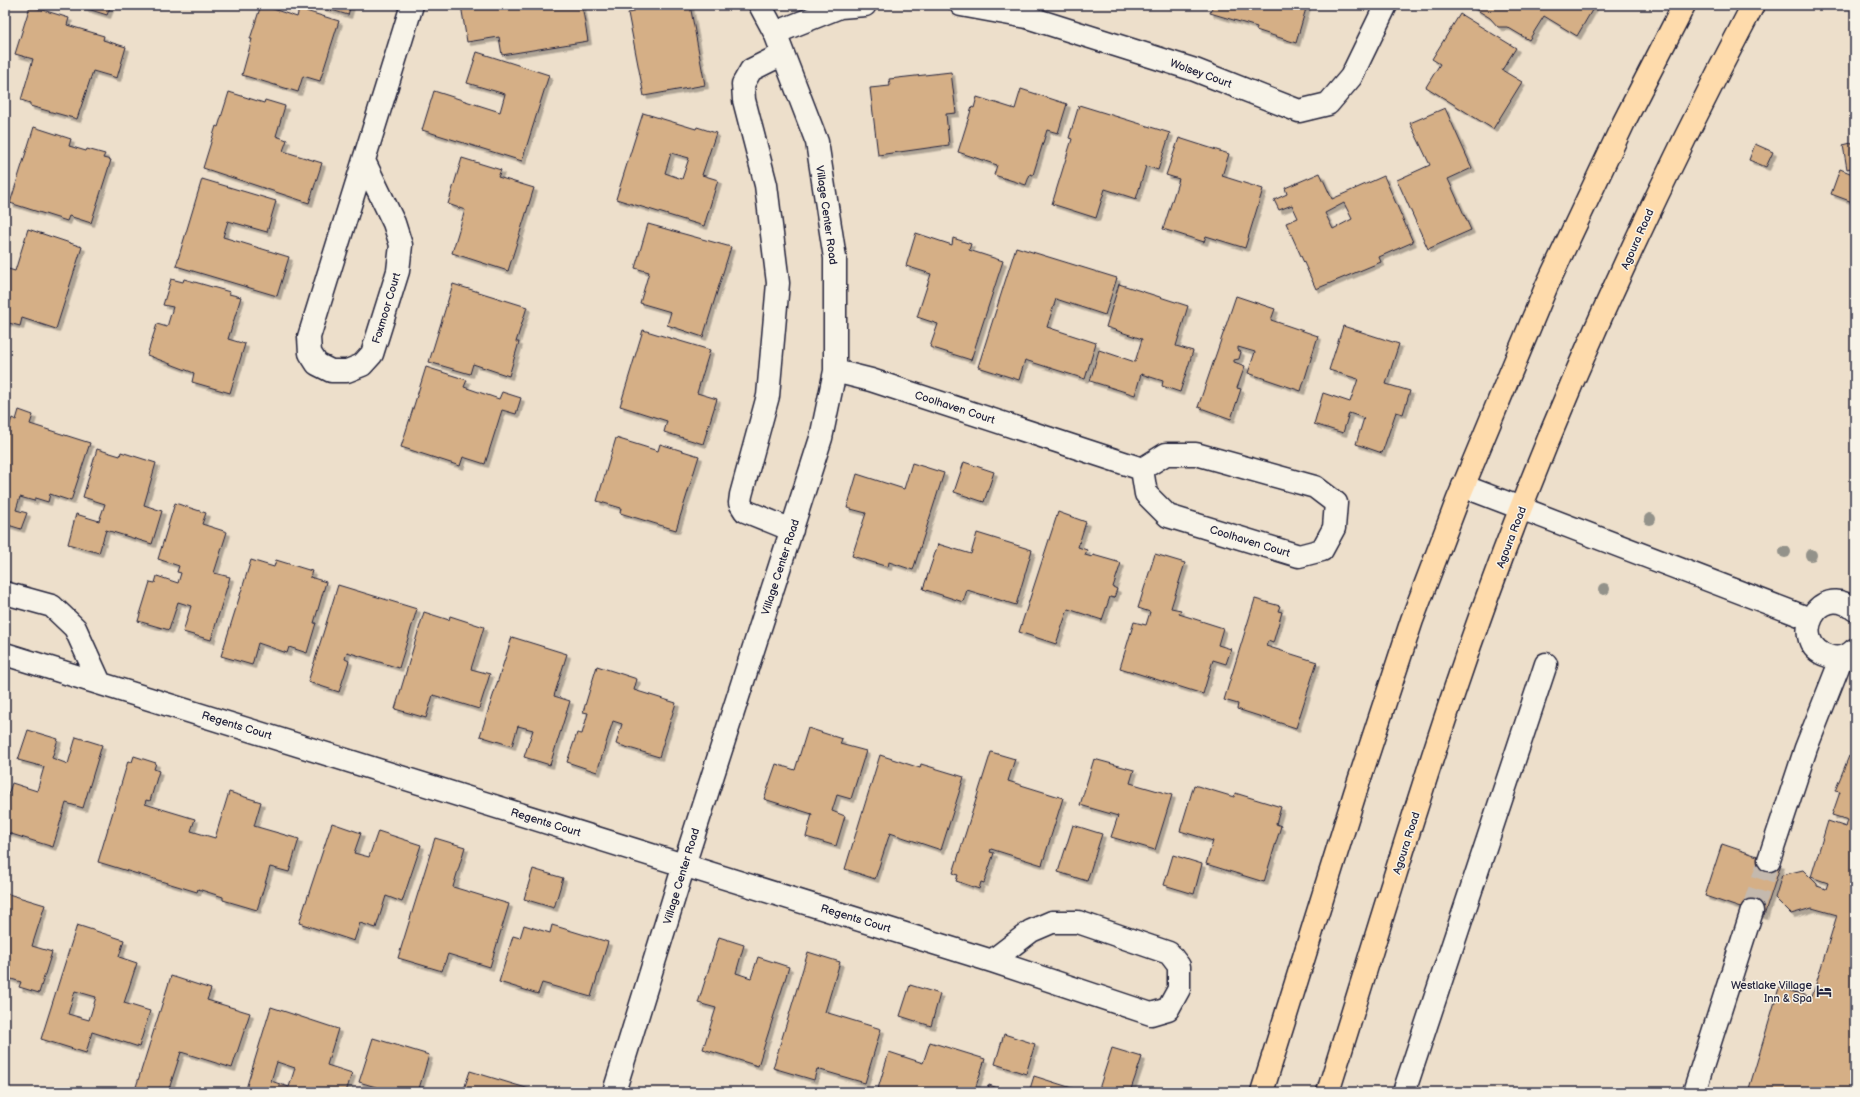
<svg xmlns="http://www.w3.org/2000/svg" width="1860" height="1097" viewBox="0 0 1860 1097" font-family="'Balsamiq Sans',sans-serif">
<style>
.building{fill:#d5af86;stroke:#22223b;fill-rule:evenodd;filter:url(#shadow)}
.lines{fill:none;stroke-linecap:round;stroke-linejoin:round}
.minor-tunnel{stroke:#c4b9ae;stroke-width:22;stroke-dasharray:22 11;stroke-linecap:butt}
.minor-casing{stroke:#22223b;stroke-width:25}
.major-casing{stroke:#22223b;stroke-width:25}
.minor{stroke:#f7f3e8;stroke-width:22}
.major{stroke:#fedbac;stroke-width:22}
.tree{fill:#93928a}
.labels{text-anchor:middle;stroke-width:3;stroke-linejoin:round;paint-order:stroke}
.street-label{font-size:11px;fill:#22223b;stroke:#f7f3e8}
.poi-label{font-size:11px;fill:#22223b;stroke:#f7f3e8;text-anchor:end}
</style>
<defs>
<filter id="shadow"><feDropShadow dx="3.5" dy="3.5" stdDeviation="0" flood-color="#0004"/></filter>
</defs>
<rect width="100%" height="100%" fill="#eddfcb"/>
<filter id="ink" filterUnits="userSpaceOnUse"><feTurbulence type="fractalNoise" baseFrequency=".025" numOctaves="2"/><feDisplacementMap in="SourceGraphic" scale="8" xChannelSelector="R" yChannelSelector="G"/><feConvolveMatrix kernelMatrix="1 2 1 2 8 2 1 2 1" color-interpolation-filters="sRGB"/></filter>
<g filter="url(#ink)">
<path class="building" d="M 75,5 L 111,5 L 107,15 Z
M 261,5 L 297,17 L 299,9 L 339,21 L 320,81 L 303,76 L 298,92 L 242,75 L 252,39 L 250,39 Z
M 315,5 L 351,5 L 348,15 Z
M 461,5 L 582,5 L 588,41 L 502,55 L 499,37 L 467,42 Z
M 632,5 L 690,5 L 705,85 L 644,96 L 628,13 L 634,12 Z
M 1213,5 L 1307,5 L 1296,43 L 1256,30 L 1257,27 L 1210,13 Z
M 1469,5 L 1595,5 L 1577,36 L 1544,16 L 1529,40 L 1507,27 L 1498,27 L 1490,18 Z
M 30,6 L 69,18 L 67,25 L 104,36 L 103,40 L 126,47 L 117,78 L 93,71 L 77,119 L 30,106 L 30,103 L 21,100 L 33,59 L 15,54 Z
M 1460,14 L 1516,48 L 1502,70 L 1522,82 L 1493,129 L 1426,87 L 1440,64 L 1432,59 Z
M 477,52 L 549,75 L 522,161 L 422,130 L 434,91 L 500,112 L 505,94 L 467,83 Z
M 951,72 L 956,113 L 946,114 L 949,145 L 878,155 L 870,88 L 890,86 L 889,79 Z
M 1021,89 L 1067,104 L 1058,133 L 1047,130 L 1033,175 L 1030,174 L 1026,185 L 994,175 L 997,165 L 958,152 L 972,107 L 974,108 L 977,97 L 1015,109 Z
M 229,92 L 264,103 L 265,100 L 285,106 L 276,136 L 287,140 L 283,151 L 322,163 L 309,203 L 203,168 L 216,126 L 218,127 Z
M 1079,105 L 1170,133 L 1158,170 L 1146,166 L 1136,199 L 1105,189 L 1096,218 L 1052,204 L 1072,139 L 1069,138 Z
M 1445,108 L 1472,168 L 1448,179 L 1471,230 L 1428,249 L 1397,180 L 1430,165 L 1410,123 Z
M 643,113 L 696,129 L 697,127 L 716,133 L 702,175 L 718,180 L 704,226 L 616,199 ZM 671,153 L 689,158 L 682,179 L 665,173 Z
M 34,127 L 71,139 L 69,146 L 86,151 L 87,149 L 105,154 L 103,158 L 111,160 L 91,223 L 69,216 L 67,221 L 10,203 Z
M 1179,138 L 1229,154 L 1222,176 L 1263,189 L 1245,248 L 1206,236 L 1204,242 L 1163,229 L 1179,179 L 1166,175 Z
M 1855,142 L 1855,167 L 1847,169 L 1843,145 Z
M 1755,144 L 1773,152 L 1766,167 L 1749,160 Z
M 462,158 L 501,170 L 498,177 L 534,188 L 508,271 L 452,253 L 465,210 L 448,204 Z
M 1840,169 L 1855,175 L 1855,203 L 1831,194 Z
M 1320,173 L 1332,199 L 1384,176 L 1413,242 L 1379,257 L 1381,262 L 1316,289 L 1286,223 L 1298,218 L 1292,205 L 1279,210 L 1274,200 L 1287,194 L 1285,188 ZM 1344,203 L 1352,219 L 1333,229 L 1325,213 Z
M 202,179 L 276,201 L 267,232 L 228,221 L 223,237 L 289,257 L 277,296 L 176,266 Z
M 648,224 L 731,247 L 703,337 L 667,325 L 671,312 L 640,303 L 649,272 L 635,268 Z
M 28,229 L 82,247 L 56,329 L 22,318 L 20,326 L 5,322 L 5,268 L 15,271 Z
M 916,233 L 952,245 L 953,238 L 971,244 L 969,250 L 1003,261 L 971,360 L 930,347 L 938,324 L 917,317 L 931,274 L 906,266 Z
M 1016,247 L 1117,278 L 1105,315 L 1056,299 L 1047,327 L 1096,343 L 1085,379 L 1025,360 L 1019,380 L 978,367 Z
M 171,279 L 183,282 L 184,279 L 230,292 L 229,294 L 241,297 L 228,339 L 245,344 L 230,393 L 192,382 L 194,373 L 147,355 L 157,324 L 167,327 L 173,307 L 163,305 Z
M 453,284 L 527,307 L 516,342 L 519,342 L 509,376 L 473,364 L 470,374 L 429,362 Z
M 1119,284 L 1188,306 L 1176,346 L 1193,351 L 1180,392 L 1162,386 L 1163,381 L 1141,374 L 1135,395 L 1090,381 L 1099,350 L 1135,362 L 1142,339 L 1106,327 Z
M 1236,296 L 1275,309 L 1271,320 L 1318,336 L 1301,391 L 1248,373 L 1255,352 L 1238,347 L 1238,350 L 1241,352 L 1239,359 L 1234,360 L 1234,362 L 1245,366 L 1237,388 L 1241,389 L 1231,419 L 1198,407 Z
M 1343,326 L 1399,344 L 1386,384 L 1410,391 L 1403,414 L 1396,412 L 1382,453 L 1356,444 L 1364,418 L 1349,413 L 1343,433 L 1314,424 L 1323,393 L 1350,402 L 1358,379 L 1329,370 Z
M 643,330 L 710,350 L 697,393 L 717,399 L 703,444 L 664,432 L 667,421 L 620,406 Z
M 426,367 L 467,380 L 464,387 L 499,399 L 502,392 L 521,398 L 516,414 L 502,410 L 485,464 L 463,457 L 460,466 L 401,447 Z
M 19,410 L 33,415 L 30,424 L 90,443 L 71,501 L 50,494 L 48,502 L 35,498 L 34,501 L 20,497 L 16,510 L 27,513 L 21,529 L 5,524 L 5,439 L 12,418 L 16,420 Z
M 616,438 L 658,451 L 660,444 L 699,456 L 676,530 L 620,513 L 621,508 L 597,501 Z
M 97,449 L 120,456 L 121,452 L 156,463 L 144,505 L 162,511 L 152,544 L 106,530 L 99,553 L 68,544 L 76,514 L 99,521 L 105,504 L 83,497 Z
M 964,462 L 994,472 L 984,502 L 954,492 Z
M 912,463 L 944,473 L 913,570 L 889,562 L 888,567 L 852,556 L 866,513 L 847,508 L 857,474 L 904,489 Z
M 175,503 L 206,513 L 202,524 L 227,532 L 214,573 L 230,577 L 211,640 L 183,632 L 191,606 L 178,602 L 169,630 L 138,621 L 150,582 L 155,583 L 157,576 L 178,583 L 181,573 L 177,572 L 179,566 L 158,559 Z
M 1058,512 L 1086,522 L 1078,547 L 1087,550 L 1085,555 L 1092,557 L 1093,555 L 1121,563 L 1113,587 L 1117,589 L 1114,598 L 1110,597 L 1102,620 L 1068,609 L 1056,644 L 1019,632 Z
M 977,533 L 1032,550 L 1016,605 L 967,590 L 963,602 L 923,589 L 938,544 L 971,554 Z
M 1155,554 L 1185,563 L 1171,608 L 1181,610 L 1179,614 L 1223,628 L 1218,645 L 1231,649 L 1226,664 L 1213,660 L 1203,694 L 1120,668 L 1134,622 L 1146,625 L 1150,612 L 1138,608 Z
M 251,560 L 274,567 L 276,560 L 312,571 L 310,577 L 326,582 L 314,623 L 316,623 L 307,653 L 289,647 L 287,653 L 258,643 L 252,665 L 221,656 Z
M 338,585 L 417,609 L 399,668 L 347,652 L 345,659 L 349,661 L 339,692 L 308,682 Z
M 1255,599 L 1280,606 L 1278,611 L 1282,612 L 1273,643 L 1268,641 L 1266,646 L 1317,662 L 1296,728 L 1237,709 L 1238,704 L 1224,700 Z
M 424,612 L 449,620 L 450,616 L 484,627 L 471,669 L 490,674 L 479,709 L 433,695 L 426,718 L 395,709 Z
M 512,637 L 567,654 L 554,696 L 570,701 L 550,765 L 524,757 L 533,730 L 518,726 L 512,746 L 480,736 Z
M 597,666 L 637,679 L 634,690 L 676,703 L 659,757 L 616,744 L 622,724 L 613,721 L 597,772 L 567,762 L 577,733 L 582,734 L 588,713 L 583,712 Z
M 808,728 L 842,739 L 840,744 L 866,751 L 851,799 L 837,795 L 832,811 L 845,816 L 836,846 L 806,837 L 812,814 L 764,799 L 776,764 L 795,770 Z
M 28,730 L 58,739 L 52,758 L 68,764 L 76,737 L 102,745 L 83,808 L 66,803 L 53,847 L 5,832 L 5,804 L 12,783 L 37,791 L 44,767 L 18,760 Z
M 991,752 L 1015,759 L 1008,781 L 1063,798 L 1042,865 L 991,849 L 990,852 L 994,853 L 984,883 L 981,882 L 979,889 L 956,881 L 958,875 L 953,873 Z
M 880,755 L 920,768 L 921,764 L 964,777 L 941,850 L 890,833 L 875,879 L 845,869 Z
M 134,756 L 156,763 L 154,769 L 159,771 L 150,801 L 146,800 L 145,804 L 195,819 L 191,831 L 215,838 L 229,792 L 261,802 L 254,826 L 299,839 L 289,872 L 270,867 L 257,910 L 223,900 L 223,897 L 198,889 L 197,892 L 98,862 L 128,761 L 132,762 Z
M 1849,756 L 1855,759 L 1855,1092 L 1748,1092 L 1779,988 L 1812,997 L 1837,915 L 1812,908 L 1791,914 L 1775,898 L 1782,875 L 1803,870 L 1817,884 L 1817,886 L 1826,889 L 1828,883 L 1811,877 L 1828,821 L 1846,827 L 1848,820 L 1832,815 L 1840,792 L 1835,791 Z
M 1094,759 L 1134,770 L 1130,783 L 1172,795 L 1155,850 L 1111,837 L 1118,816 L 1080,805 Z
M 1194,785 L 1234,797 L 1235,793 L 1281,807 L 1276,824 L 1281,826 L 1264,882 L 1206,864 L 1213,841 L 1180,831 Z
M 332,823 L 361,833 L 354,853 L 369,857 L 378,831 L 421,845 L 402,902 L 386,896 L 376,928 L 360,923 L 354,941 L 299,923 Z
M 1073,825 L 1102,834 L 1087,881 L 1058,872 Z
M 435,838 L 465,847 L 453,887 L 509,904 L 490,967 L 448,954 L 442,971 L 398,958 Z
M 1722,844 L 1781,864 L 1764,916 L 1705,896 Z
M 1173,855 L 1202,864 L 1194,894 L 1164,885 Z
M 533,869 L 563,878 L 554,908 L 524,899 Z
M 5,893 L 45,905 L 32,946 L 52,952 L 39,993 L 19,987 L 21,982 L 5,977 Z
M 77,925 L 124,940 L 119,957 L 137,963 L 124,1003 L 150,1011 L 139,1047 L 92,1032 L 86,1053 L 41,1039 ZM 75,991 L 96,997 L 89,1020 L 68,1014 Z
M 524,925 L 550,933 L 552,925 L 608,942 L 591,997 L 542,983 L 538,994 L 499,982 L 513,936 L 520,938 Z
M 719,937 L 744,945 L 736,973 L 751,978 L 758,957 L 789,967 L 758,1066 L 703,1049 L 716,1008 L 698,1003 Z
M 808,952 L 840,962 L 825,1012 L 881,1029 L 865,1083 L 817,1069 L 814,1080 L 773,1068 Z
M 171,976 L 211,989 L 207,1000 L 250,1013 L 232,1068 L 181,1052 L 168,1092 L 141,1092 L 135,1090 Z
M 910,985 L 940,994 L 931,1026 L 900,1016 Z
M 271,1007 L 338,1029 L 327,1065 L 352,1073 L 346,1092 L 245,1092 ZM 277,1062 L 295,1068 L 289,1087 L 271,1081 Z
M 1004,1034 L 1035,1044 L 1026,1074 L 995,1064 Z
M 373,1038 L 429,1055 L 418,1092 L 385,1092 L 386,1090 L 359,1082 Z
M 930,1042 L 985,1059 L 974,1092 L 877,1092 L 889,1052 L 923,1063 Z
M 1112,1048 L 1142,1057 L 1130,1092 L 1098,1092 Z
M 470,1071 L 536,1091 L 463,1092 Z
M 1034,1076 L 1078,1090 L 1078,1092 L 1029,1092 Z
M 989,1085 L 1010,1092 L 987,1092 Z"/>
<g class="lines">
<path class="minor-tunnel" d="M 1752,911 L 1769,860"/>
<g class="minor-casing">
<path id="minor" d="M 961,5 L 1027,17 L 1195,70 L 1299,111 L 1328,104 L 1351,77 L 1386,5
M 775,33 L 840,7 L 865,5
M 783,54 L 751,70 L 743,84 L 744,100 L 766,185 L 778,283 L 768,396 L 741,495 L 740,503 L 745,511 L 792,530
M 364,161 L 394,223 L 401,245 L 398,271 L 372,354 L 362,365 L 347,371 L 331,371 L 317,364 L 310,353 L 309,337 L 412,5
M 835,371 L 871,380 L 1142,469 L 1166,454 L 1196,454 L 1315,487 L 1336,503 L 1334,528 L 1322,550 L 1299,556 L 1168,516 L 1146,494 L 1142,469
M 1463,486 L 1810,619
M 5,593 L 52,606 L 75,628 L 100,683
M 1854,650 C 1847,657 1837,659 1828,656 C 1787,643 1818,579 1855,610
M 5,654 L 992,961 L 1151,1014 L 1168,1009 L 1179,989 L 1179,966 L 1169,953 L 1078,922 L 1052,922 L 1031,931 L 992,961
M 1769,860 L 1806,748 L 1842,657
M 614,1092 L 684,865 L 821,438 L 835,371 L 835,258 L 817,142 L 775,33 L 760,5
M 1404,1092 L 1546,664
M 1694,1092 L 1752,911"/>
</g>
<g class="major-casing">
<path id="major" d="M 1262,1092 L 1355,793 L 1412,620 L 1458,499 L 1547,285 L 1624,122 L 1684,5
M 1328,1092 C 1370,958 1410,822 1455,689 C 1534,453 1637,225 1753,5"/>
</g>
<use href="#minor" class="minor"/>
<use href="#major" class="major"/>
</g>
<g class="tree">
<circle cx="1650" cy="519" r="6"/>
<circle cx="1785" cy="552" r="6"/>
<circle cx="1811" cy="555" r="6"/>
<circle cx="1604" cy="589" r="6"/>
</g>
</g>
<defs>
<g id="hotel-bare" transform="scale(1.2)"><path d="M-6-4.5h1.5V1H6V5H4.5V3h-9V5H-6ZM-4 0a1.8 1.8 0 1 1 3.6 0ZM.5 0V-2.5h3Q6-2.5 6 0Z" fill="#22223b" stroke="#f7f3e8" stroke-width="2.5" paint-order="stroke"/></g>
</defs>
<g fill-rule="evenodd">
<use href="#hotel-bare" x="1824" y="991"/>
</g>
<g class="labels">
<g class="street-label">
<text transform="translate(1201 73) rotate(20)" y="4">Wolsey Court</text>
<text transform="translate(827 215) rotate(82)" y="4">Village Center Road</text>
<text transform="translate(1637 239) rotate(-66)" y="4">Agoura Road</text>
<text transform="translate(386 308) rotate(-73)" y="4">Foxmoor Court</text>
<text transform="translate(955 407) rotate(18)" y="4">Coolhaven Court</text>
<text transform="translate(1511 537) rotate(-69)" y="4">Agoura Road</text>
<text transform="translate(1250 541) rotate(17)" y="4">Coolhaven Court</text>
<text transform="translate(780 567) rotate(-72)" y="4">Village Center Road</text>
<text transform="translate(237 725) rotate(17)" y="4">Regents Court</text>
<text transform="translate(546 822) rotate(17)" y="4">Regents Court</text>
<text transform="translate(1406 843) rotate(-72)" y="4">Agoura Road</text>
<text transform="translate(681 876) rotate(-73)" y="4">Village Center Road</text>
<text transform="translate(856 918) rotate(17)" y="4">Regents Court</text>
</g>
<g class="poi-label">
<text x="1812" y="989">Westlake Village<tspan x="1812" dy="13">Inn &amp; Spa</tspan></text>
</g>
</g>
<rect width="1860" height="1097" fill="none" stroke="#f7f3e8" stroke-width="20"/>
<rect x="10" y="10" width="1840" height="1077" fill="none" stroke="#22223b" stroke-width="1.5" filter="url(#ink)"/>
</svg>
